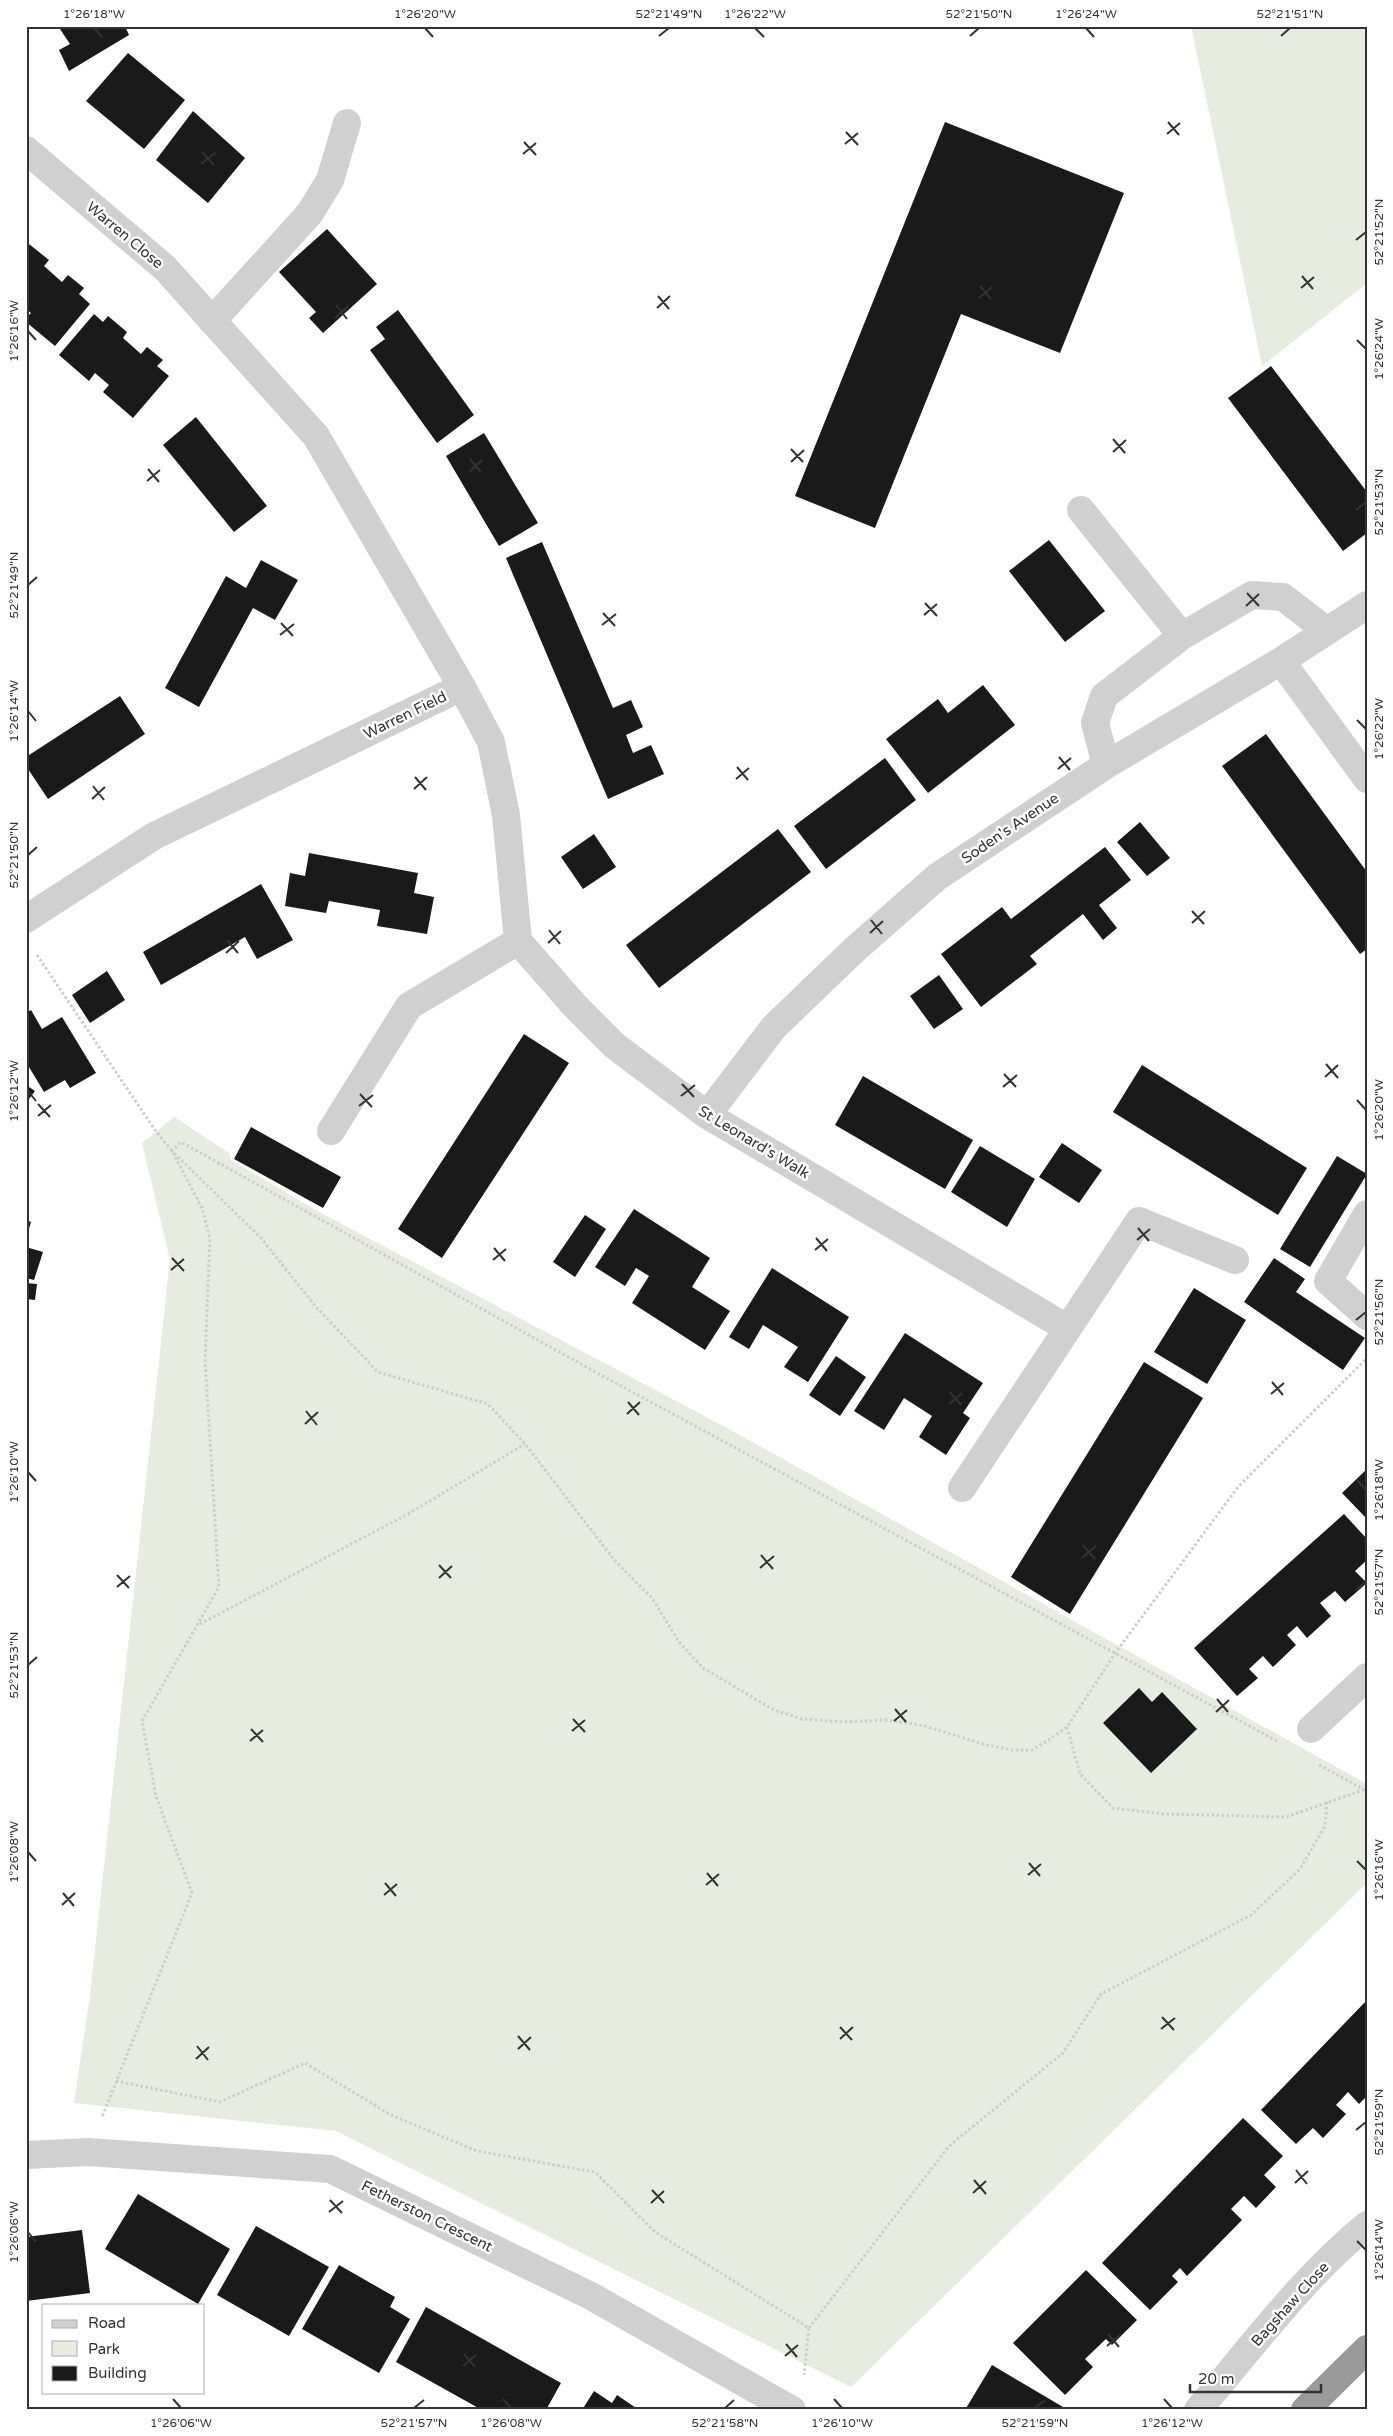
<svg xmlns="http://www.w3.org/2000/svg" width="1393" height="2436" viewBox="0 0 1393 2436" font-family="'Varela Round',sans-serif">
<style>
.green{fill:#e6ecdf}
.building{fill:#1a1a1a}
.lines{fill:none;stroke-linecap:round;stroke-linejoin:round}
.path{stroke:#cdcdcd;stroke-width:3;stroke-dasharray:2.5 2.5;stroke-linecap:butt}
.street{stroke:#d0d0d0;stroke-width:28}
.highway{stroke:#9a9a9a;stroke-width:28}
.ticks{fill:none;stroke:#333;stroke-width:2}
.labels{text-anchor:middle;stroke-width:5;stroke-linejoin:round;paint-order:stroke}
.street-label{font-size:15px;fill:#333;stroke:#fff}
.neatline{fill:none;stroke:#333;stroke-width:2}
.ticks-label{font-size:12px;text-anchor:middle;fill:#333}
</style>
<rect width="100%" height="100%" fill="#fff"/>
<path class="green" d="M 1191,26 L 1367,26 L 1367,283 L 1262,366 Z
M 174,1117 L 229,1153 L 231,1160 L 321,1213 L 729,1429 L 1367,1784 L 1367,1883 L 851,2387 L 336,2131 L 74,2103 L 90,1995 L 170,1260 L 142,1143 Z"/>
<path class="building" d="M 58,26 L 125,26 L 129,35 L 69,71 L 59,50 L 70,44 Z
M 128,53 L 185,100 L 144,149 L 86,101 Z
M 193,111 L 245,158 L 208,203 L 156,160 Z
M 945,122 L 1124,193 L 1060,353 L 961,314 L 875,528 L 795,496 Z
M 327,229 L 377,284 L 323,333 L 309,318 L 316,312 L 279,272 Z
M 29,244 L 49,260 L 44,266 L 62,282 L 68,275 L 84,288 L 79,294 L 90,304 L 55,346 L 26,322 L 26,318 L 31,313 L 26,309 L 26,247 Z
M 398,310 L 474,415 L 437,443 L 370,350 L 385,339 L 376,327 Z
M 94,314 L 103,322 L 108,316 L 127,332 L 123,338 L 141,354 L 147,347 L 163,360 L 157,366 L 169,376 L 133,418 L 103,392 L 109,385 L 95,373 L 89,381 L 59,355 Z
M 1271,366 L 1367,492 L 1367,533 L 1343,551 L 1228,398 Z
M 196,417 L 267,506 L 234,532 L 163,445 Z
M 484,433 L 538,523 L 499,546 L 446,456 Z
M 1049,540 L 1105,611 L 1065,642 L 1009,571 Z
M 542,542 L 613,708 L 631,700 L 643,727 L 626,735 L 633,753 L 651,745 L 664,774 L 608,799 L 506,558 Z
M 261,560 L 298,580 L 275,620 L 253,608 L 199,707 L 165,688 L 226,576 L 246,588 Z
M 983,685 L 1015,725 L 928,793 L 886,739 L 938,699 L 948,713 Z
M 120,696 L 145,734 L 48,799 L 26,766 L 26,757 Z
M 1266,734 L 1367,872 L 1367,949 L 1360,954 L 1222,766 Z
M 885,758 L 916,800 L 826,869 L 794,826 Z
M 1140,822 L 1170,858 L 1147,876 L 1117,842 Z
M 778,829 L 811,872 L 659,988 L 626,945 Z
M 594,834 L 616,867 L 583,889 L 561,857 Z
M 1105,847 L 1131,880 L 1099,905 L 1117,928 L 1103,940 L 1083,914 L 1030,956 L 1037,964 L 981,1007 L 941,954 L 1002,907 L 1011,919 Z
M 309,853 L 418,873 L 414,893 L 434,897 L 427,934 L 377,926 L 380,910 L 329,901 L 326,913 L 285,906 L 290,873 L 305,876 Z
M 261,884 L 293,940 L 257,959 L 245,937 L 161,985 L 143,952 Z
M 107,971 L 125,1000 L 90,1023 L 72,995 Z
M 939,975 L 963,1009 L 934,1029 L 910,996 Z
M 31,1010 L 42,1029 L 62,1017 L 96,1073 L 70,1088 L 65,1080 L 44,1092 L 26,1062 L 26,1013 Z
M 524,1034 L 569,1063 L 442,1258 L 398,1229 Z
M 1142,1065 L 1307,1168 L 1278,1215 L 1113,1112 Z
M 863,1076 L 973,1140 L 945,1189 L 835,1125 Z
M 26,1085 L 35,1091 L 26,1103 Z
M 251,1127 L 341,1177 L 323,1208 L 234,1159 Z
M 1062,1143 L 1102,1170 L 1079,1203 L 1039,1177 Z
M 980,1146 L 1035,1179 L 1007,1227 L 951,1192 Z
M 1337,1156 L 1367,1174 L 1310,1267 L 1280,1249 Z
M 634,1209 L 710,1258 L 692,1287 L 730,1311 L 705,1350 L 632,1303 L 649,1276 L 636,1268 L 625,1286 L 595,1267 Z
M 585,1215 L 606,1229 L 575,1277 L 553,1262 Z
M 26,1220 L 31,1222 L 27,1235 L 26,1235 Z
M 26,1247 L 43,1252 L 34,1280 L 26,1278 Z
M 1274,1258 L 1305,1279 L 1296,1292 L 1365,1338 L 1343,1370 L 1244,1302 Z
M 772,1268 L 849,1317 L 808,1382 L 784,1367 L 798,1347 L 763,1325 L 749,1349 L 729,1337 Z
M 26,1283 L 37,1284 L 35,1300 L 26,1299 Z
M 1194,1288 L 1246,1320 L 1207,1384 L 1154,1352 Z
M 905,1333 L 983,1383 L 963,1413 L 970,1418 L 946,1455 L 919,1437 L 932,1416 L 904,1398 L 884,1430 L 854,1411 Z
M 836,1356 L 866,1377 L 840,1416 L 809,1395 Z
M 1144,1362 L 1203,1398 L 1070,1614 L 1011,1577 Z
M 1367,1469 L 1367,1519 L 1342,1493 Z
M 1344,1514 L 1367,1539 L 1367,1560 L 1355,1571 L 1367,1583 L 1345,1602 L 1335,1591 L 1320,1603 L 1331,1616 L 1307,1638 L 1297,1626 L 1287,1635 L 1296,1645 L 1273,1667 L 1263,1656 L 1249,1669 L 1258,1678 L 1237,1696 L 1194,1648 Z
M 1139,1688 L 1152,1702 L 1162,1692 L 1197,1729 L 1151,1773 L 1103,1723 Z
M 1367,2000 L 1367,2096 L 1359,2104 L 1348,2092 L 1336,2105 L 1346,2114 L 1323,2138 L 1313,2128 L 1296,2144 L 1261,2110 Z
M 1243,2118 L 1283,2156 L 1264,2175 L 1276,2187 L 1256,2208 L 1244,2196 L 1231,2209 L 1242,2220 L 1187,2276 L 1180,2268 L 1172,2276 L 1178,2282 L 1150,2310 L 1102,2263 Z
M 138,2194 L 230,2249 L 198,2304 L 105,2249 Z
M 256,2226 L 329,2267 L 289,2336 L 217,2295 Z
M 82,2230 L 90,2293 L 26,2301 L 26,2237 Z
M 339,2265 L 395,2297 L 390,2307 L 410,2319 L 379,2373 L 302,2329 Z
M 1086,2270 L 1137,2320 L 1112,2345 L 1106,2339 L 1085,2359 L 1093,2367 L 1065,2395 L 1013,2343 Z
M 426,2307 L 561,2383 L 546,2410 L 482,2410 L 396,2362 Z
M 992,2365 L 1063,2407 L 1061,2410 L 965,2410 Z
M 594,2391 L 612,2403 L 617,2395 L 639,2410 L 582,2410 Z"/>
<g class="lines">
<path class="path" d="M 37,955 L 155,1130 L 172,1151 L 202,1208 L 210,1239 L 205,1359 L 219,1587 L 142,1721 L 156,1796 L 192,1893 L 102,2117
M 200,1624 L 408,1514 L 525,1444
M 1067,1727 L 1080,1774 L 1113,1808 L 1164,1814 L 1286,1817 L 1363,1790
M 1277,1741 L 599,1374 L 181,1142 L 172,1151 L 261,1238 L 317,1308 L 378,1372 L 488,1404 L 525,1444 L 616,1562 L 652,1598 L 679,1642 L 703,1668 L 774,1710 L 802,1719 L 844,1722 L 886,1720 L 925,1726 L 983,1744 L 1012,1750 L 1032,1750 L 1047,1741 L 1067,1727 L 1116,1652 L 1238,1487 L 1367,1358
M 1319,1765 L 1367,1791
M 116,2081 L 220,2102 L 305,2063 L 391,2115 L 477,2151 L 595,2172 L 655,2232 L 809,2328 L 804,2375
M 809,2328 L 949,2146 L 1063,2053 L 1101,1994 L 1251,1915 L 1300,1869 L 1325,1826 L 1327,1802"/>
<path class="street" d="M 26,150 L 165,268 L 316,436 L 462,687 L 154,836 L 26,919
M 212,321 L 310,213 L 330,180 L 347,123
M 1081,510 L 1182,636
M 1281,661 L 1367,779
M 462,687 L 491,742 L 506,815 L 518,941 L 575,1006 L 615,1046 L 707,1115 L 1067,1328
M 1106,765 L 1095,723 L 1104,696 L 1182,636 L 1252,595 L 1283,597 L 1327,631
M 707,1115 L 774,1027 L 853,951 L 937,877 L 1106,765 L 1281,661 L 1367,605
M 331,1131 L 409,1006 L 518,941
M 1367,1214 L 1328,1281 L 1367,1316
M 962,1488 L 1139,1221 L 1235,1260
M 1311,1729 L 1367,1677
M 26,2155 L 88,2152 L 330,2169 L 591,2296 L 792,2410
M 1198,2410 C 1252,2347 1303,2277 1367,2225"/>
<path class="highway" d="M 1305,2410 L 1367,2349"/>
</g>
<path class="ticks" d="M 94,28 L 102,37M 425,28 L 433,37M 755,28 L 764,37M 1086,28 L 1094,37M 659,36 L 669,28M 970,36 L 979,28M 1281,36 L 1290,28M 1168,122 L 1179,135M 846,132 L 858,145M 1167,134 L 1180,123M 524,142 L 536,155M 845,144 L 858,133M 202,152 L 214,165M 523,154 L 536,143M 201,164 L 215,153M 1356,240 L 1366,232M 1302,276 L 1313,289M 980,286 L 991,299M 1301,288 L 1314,277M 658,296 L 669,309M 979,298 L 992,287M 336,305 L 347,319M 657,308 L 670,296M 335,318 L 348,306M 28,331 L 36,340M 1357,340 L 1366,349M 1113,439 L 1125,453M 791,449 L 803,462M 1113,452 L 1126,440M 470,459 L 481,472M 791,462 L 804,450M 148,469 L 159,482M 469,472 L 482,460M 147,481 L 160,470M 1356,510 L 1366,502M 28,585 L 37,577M 1247,593 L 1259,606M 925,603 L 937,616M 1246,606 L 1259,594M 603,613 L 615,626M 924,615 L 937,604M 281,623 L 293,636M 602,625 L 616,614M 280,635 L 294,624M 28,711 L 36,721M 1357,720 L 1366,729M 1059,757 L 1070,770M 737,767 L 748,780M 1058,769 L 1071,758M 415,777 L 426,790M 736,779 L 749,768M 93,786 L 104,800M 414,789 L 427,777M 92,799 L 105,787M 28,855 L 37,847M 1192,911 L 1204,924M 871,920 L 882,934M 1192,923 L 1205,911M 549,930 L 560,944M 870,933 L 883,921M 227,940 L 238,953M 548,943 L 561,931M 226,953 L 239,941M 1326,1064 L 1338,1078M 1004,1074 L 1016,1087M 1325,1077 L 1338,1065M 682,1084 L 694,1097M 1003,1087 L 1017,1075M 28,1091 L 36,1101M 360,1094 L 372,1107M 681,1096 L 695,1085M 1357,1100 L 1366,1110M 38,1104 L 50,1117M 359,1106 L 373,1095M 38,1116 L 51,1105M 1138,1228 L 1149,1241M 816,1238 L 827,1251M 1137,1240 L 1150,1229M 494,1248 L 505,1261M 815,1250 L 828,1239M 172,1258 L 184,1271M 493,1260 L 506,1249M 171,1270 L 184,1259M 1356,1320 L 1366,1312M 1272,1382 L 1283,1395M 950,1392 L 961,1405M 1271,1394 L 1284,1383M 628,1402 L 639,1415M 949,1404 L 962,1393M 306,1411 L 317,1425M 627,1414 L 640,1402M 305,1424 L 318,1412M 28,1472 L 36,1481M 1357,1480 L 1366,1490M 1083,1545 L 1095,1559M 761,1555 L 773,1569M 1082,1558 L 1096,1546M 439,1565 L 451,1578M 760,1568 L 774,1556M 117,1575 L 129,1588M 439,1578 L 452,1566M 117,1587 L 130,1576M 1356,1590 L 1366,1582M 28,1665 L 37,1657M 1217,1699 L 1228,1712M 895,1709 L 906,1722M 1216,1712 L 1229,1700M 573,1719 L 585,1732M 894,1721 L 907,1710M 251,1729 L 263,1742M 572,1731 L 585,1720M 250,1741 L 263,1730M 28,1852 L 36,1861M 1357,1861 L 1366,1870M 1029,1863 L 1040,1876M 707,1873 L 718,1886M 1028,1875 L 1041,1864M 385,1883 L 396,1896M 706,1885 L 719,1874M 63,1893 L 74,1906M 384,1895 L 397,1884M 62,1905 L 75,1893M 1162,2017 L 1174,2030M 840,2027 L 852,2040M 1161,2029 L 1175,2018M 518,2036 L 530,2050M 840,2039 L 853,2027M 197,2046 L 208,2060M 518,2049 L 531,2037M 196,2059 L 209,2047M 1356,2130 L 1366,2122M 1296,2170 L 1307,2184M 974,2180 L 986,2194M 1295,2183 L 1308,2171M 652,2190 L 664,2203M 973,2193 L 986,2181M 330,2200 L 342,2213M 651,2203 L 664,2191M 329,2212 L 343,2201M 28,2232 L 36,2242M 1357,2241 L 1366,2250M 1108,2334 L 1119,2347M 786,2344 L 797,2357M 1107,2346 L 1120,2335M 464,2354 L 475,2367M 785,2356 L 798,2345M 463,2366 L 476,2355M 173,2399 L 181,2408M 503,2399 L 511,2408M 834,2399 L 842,2408M 1164,2399 L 1172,2408M 414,2408 L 424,2400M 725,2408 L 734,2400M 1035,2408 L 1045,2400"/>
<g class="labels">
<g class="street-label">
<text transform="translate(125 235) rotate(40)" y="5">Warren Close</text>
<text transform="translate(405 715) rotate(-26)" y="5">Warren Field</text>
<text transform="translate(1010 828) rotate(-34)" y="5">Soden's Avenue</text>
<text transform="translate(754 1142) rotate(31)" y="5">St Leonard's Walk</text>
<text transform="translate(427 2216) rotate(26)" y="5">Fetherston Crescent</text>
<text transform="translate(1290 2304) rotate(-48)" y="5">Bagshaw Close</text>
</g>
</g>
<rect width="1393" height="2436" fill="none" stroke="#ffffff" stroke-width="55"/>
<rect x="42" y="2304" width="162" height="90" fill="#ffffff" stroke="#adadad"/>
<rect x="52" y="2320" width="25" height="8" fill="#d0d0d0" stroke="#adadad"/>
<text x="88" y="2328" font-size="15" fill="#333333">Road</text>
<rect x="52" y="2341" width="25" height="15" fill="#e6ecdf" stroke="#adadad"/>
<text x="88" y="2354" font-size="15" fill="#333333">Park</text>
<rect x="52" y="2366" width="25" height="15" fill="#1a1a1a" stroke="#adadad"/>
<text x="88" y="2378" font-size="15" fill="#333333">Building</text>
<path d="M1190 2384v8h131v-8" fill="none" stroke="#333333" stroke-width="2.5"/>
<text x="1198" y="2384" font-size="15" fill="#333333" stroke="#ffffff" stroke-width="4" paint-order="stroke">20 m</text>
<rect x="28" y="28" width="1338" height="2380" class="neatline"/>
<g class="ticks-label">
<text x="94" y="18">1°26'18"W</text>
<text x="425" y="18">1°26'20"W</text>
<text x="669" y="18">52°21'49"N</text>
<text x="755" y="18">1°26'22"W</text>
<text x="979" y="18">52°21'50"N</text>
<text x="1086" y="18">1°26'24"W</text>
<text x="1290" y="18">52°21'51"N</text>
<text transform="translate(1379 232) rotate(-90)" y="4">52°21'52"N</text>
<text transform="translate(14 331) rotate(-90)" y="4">1°26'16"W</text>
<text transform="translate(1379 349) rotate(-90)" y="4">1°26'24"W</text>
<text transform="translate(1379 502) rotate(-90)" y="4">52°21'53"N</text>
<text transform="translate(14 585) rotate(-90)" y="4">52°21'49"N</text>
<text transform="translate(14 711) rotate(-90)" y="4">1°26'14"W</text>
<text transform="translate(1379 729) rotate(-90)" y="4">1°26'22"W</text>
<text transform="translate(14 855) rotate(-90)" y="4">52°21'50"N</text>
<text transform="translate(14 1091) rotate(-90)" y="4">1°26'12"W</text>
<text transform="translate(1379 1110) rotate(-90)" y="4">1°26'20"W</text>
<text transform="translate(1379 1312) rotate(-90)" y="4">52°21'56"N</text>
<text transform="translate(14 1472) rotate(-90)" y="4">1°26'10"W</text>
<text transform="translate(1379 1490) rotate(-90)" y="4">1°26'18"W</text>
<text transform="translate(1379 1582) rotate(-90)" y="4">52°21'57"N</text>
<text transform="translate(14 1665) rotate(-90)" y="4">52°21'53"N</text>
<text transform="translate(14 1852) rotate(-90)" y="4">1°26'08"W</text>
<text transform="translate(1379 1870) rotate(-90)" y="4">1°26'16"W</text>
<text transform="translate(1379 2122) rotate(-90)" y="4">52°21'59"N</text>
<text transform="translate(14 2232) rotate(-90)" y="4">1°26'06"W</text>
<text transform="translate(1379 2250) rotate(-90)" y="4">1°26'14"W</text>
<text x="181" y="2427">1°26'06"W</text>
<text x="414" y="2427">52°21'57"N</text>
<text x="511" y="2427">1°26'08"W</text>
<text x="725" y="2427">52°21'58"N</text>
<text x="842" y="2427">1°26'10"W</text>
<text x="1035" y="2427">52°21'59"N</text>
<text x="1172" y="2427">1°26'12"W</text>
</g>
</svg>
